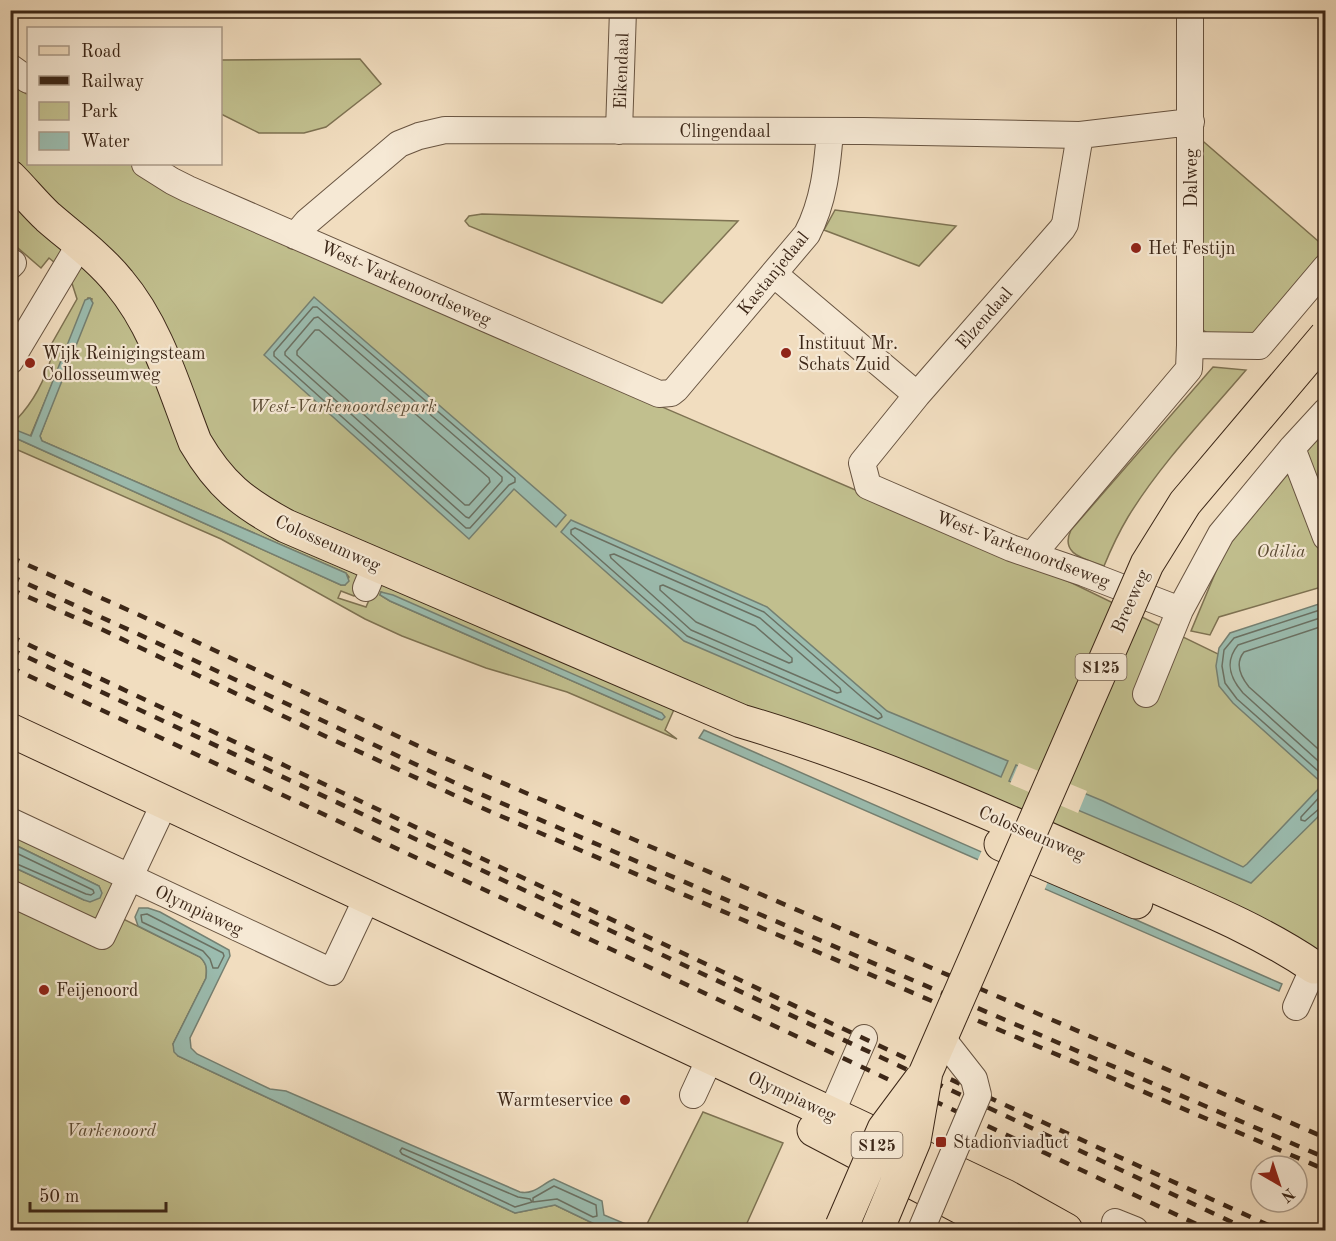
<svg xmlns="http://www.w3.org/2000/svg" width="1336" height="1241" viewBox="0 0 1336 1241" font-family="'Old Standard TT',serif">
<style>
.green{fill:#c1bf8e;stroke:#7e7252;stroke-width:1.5;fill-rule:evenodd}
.water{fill:#9bbcaf;stroke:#758072;stroke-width:1.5}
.pier{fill:#f1ddbf}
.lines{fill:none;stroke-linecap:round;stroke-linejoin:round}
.shore{stroke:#6b7163;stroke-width:1.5}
.minor-casing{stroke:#685441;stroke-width:28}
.major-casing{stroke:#3b2617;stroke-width:35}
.minor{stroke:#f6e9d5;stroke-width:26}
.major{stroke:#f1ddbf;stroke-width:33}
.rail{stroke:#3b2617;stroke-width:4.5;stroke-dasharray:10 10;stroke-linecap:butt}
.minor-bridge-casing{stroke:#685441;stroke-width:28;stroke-linecap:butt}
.major-bridge-casing{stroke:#3b2617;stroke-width:35;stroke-linecap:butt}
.minor-bridge{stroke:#f6e9d5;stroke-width:26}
.major-bridge{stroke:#f1ddbf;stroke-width:33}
.poi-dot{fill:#8f2418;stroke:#f6e9d5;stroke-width:2}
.labels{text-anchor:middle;stroke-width:4.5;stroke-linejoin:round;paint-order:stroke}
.shield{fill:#f6e9d5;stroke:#736050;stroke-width:1.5}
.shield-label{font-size:16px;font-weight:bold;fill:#3b2617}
.street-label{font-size:18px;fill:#3b2617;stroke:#f6e9d5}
.poi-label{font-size:18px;fill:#3b2617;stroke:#f6e9d5;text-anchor:start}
.park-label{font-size:18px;font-style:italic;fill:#5c4c35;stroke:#f6e9d5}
</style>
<rect width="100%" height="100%" fill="#f1ddbf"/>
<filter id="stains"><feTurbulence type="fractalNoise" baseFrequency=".00333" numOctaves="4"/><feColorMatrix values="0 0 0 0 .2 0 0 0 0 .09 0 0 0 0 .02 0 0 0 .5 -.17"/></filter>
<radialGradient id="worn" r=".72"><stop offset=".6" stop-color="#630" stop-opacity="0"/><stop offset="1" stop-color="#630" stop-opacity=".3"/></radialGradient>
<path class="green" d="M 360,59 L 381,84 L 326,127 L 304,133 L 259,133 L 221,114 L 221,60 Z
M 10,83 L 28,95 L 28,164 L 132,164 L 199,208 L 1072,583 L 1325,706 L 1325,957 L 291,519 L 212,452 L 172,345 L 11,168 Z
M 1197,136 L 1325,247 L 1325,254 L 1250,339 L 1212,336 L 1200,328 Z
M 10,203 L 63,243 L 60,267 L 49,258 L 41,268 L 11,242 Z
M 835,210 L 956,226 L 919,266 L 824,230 Z
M 482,214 L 738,221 L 662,303 L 469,226 L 465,221 L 469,216 Z
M 87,263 L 116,293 L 181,439 L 365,571 L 354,596 L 341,591 L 338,598 L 366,607 L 379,577 L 676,705 L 665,730 L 677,739 L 567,692 L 486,668 L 402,636 L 365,619 L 221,539 L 11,447 L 11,436 L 341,585 L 345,585 L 349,577 L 346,573 L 42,441 L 40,436 L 92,299 L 88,298 L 30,437 L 11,428 L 11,417 L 17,419 C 35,400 45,380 52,355 L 47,352 L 77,299 L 69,274 ZM 381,592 L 659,719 L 390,601 L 380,595 Z
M 1213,367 L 1246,370 C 1206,417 1161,463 1128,517 C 1119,532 1111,549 1104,566 C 1086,559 1059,555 1071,530 Z
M 1325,428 L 1325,586 L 1219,617 L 1210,635 L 1191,631 L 1227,545 Z
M 11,831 L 119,881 L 105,910 L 200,957 C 207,964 207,968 206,978 L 173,1044 L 178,1056 L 515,1213 L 555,1205 L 607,1230 L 11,1230 L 11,866 L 84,900 L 101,892 L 99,886 L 11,843 Z
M 703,1112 L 783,1143 L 747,1223 L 763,1230 L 644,1230 Z"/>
<path class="water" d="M 314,297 L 566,515 L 556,527 L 514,489 L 469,539 L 264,355 Z
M 90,298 L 93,303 L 40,436 L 42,441 L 346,573 L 349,581 L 345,585 L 341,585 L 11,436 L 11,428 L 31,436 L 85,300 Z
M 571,520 L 767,607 L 887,711 L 1008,761 L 1001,777 L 684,641 L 561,532 Z
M 381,592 L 393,595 L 662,713 L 665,717 L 662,720 L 659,719 L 390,601 L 380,595 Z
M 1325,602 L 1325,810 L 1251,883 L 1009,781 L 1016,765 L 1103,801 L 1243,867 L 1247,864 L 1323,784 L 1233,703 L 1219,686 L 1216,666 L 1219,648 L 1230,633 Z
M 704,730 L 1282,984 L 1279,991 L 699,738 Z
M 11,843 L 99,886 L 102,893 L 100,898 L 90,902 L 84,900 L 11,866 Z
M 139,908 L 148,908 L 160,912 L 229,950 L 230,956 L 190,1038 L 191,1048 L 197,1054 L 270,1089 L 286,1091 L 520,1192 C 534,1195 542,1184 554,1179 L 602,1201 L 604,1215 L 640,1230 L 607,1230 L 555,1205 L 515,1213 L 178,1056 L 174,1052 L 173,1044 L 206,978 C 207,968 207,964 200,957 L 138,926 L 135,917 Z"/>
<path class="pier" d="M 1019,763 L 1087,791 L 1078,813 L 1010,784 Z
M 982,850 L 1049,879 L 1044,891 L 977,862 Z"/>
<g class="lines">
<path class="shore" d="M 313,307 L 317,307 L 515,478 L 515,482 L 509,485 L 470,528 L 466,528 L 274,356 L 274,352 Z
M 318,317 L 502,477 L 502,481 L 469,518 L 466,517 L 285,355 L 285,352 L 314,318 Z
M 315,330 L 319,330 L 489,478 L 490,482 L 469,505 L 465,505 L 297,355 L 297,351 Z
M 575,528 L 764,612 L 881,714 L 882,717 L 878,719 L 687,636 L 571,534 L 571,530 Z
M 614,554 L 760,618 L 840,688 L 841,692 L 837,693 L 691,630 L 611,558 L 610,555 Z
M 663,585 L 755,626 L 792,658 L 792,662 L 789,663 L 696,622 L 660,590 L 660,586 Z
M 1326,608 L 1234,638 L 1224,650 L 1222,666 L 1225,683 L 1237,699 L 1326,778
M 1326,616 L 1238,645 C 1224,662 1230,678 1243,693 L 1326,768
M 1326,625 L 1244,652 C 1234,664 1241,677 1249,687 L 1326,756
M 1326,790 L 1301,817 L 1301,820 L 1305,821 L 1320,808 L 1326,806
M 10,850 L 93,890 L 94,893 L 91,895 L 86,894 L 10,861
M 147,914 L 223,953 L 224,956 L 218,968 L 213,968 L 210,959 L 203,951 L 142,922 L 141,915 Z
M 402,1148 L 518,1197 L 530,1199 L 532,1202 L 515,1207 L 402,1154 L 400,1151 Z
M 554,1186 L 596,1205 L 597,1216 L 593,1217 L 557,1199 L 533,1202 L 533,1198 Z"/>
<g class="minor-casing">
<path id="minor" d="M 10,67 L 28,80
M 619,131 L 623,10
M 1080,135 L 1065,224 L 1062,229 L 917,395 L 862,463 L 868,486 L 1011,548 L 1084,573 L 1180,610
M 145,164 L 172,181 L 188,189 L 659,394 L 671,393 L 676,389 L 807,234 C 824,201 827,168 830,132
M 295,236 L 307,222 L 399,144 L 419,136 L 445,130 L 864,131 L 1080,135 L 1191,122
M 10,261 L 13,263 L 10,266
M 774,274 L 917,395
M 1190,345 L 1259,346 L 1326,267
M 10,361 L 80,244
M 1292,448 L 1326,537
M 1033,554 L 1189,369 L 1190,345 L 1190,10
M 366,588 L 376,564
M 1146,694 L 1180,610 L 1221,534 L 1292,448 L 1326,411
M 10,821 L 332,972 L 367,898
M 10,893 L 102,936 L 165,802
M 1296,1007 L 1314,967
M 693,1095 L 710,1058
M 831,1114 L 864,1038
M 1115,1222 L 1135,1230"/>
</g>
<g class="major-casing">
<path id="major" d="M 10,177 C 23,190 35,205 48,217 C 72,238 99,257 119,282 C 157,327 174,388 195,442 C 220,485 243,503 286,526 L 741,721 C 870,759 995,815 1118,870 C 1184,900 1254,926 1314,967
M 10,730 L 851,1123 L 1005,1196 L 1066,1230
M 1001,844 L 1136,902
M 814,1130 L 1004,1230"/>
</g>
<use href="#minor" class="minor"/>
<use href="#major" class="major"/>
<path class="rail" d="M 10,557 L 137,614 L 431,752 L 1326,1138
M 10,576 L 136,633 L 464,787 L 1326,1158
M 10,589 L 99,628 L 327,737 L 489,811 L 1326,1170
M 10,636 L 1003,1104 L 1279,1230
M 10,649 L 1249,1230
M 10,667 L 1209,1230"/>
<g class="minor-bridge-casing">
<path id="minor-bridge" d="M 921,1230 L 978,1095 L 974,1079 L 941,1037"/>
</g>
<g class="major-bridge-casing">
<path id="major-bridge" d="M 842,1226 L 884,1129 L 922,1078
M 877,1230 L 914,1141 L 926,1072 L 1147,564 L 1185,503 L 1326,336"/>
</g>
<use href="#minor-bridge" class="minor-bridge"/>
<use href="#major-bridge" class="major-bridge"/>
</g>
<g class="poi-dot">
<circle cx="1136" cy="248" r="6"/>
<circle cx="786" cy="353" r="6"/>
<circle cx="30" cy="363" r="6"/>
<circle cx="44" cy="990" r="6"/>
<circle cx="625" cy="1100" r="6"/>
<rect x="935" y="1136" width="12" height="12" rx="3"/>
</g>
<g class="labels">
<g class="shield">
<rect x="1075.5" y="654" width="51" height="26" rx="4.5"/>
<rect x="851.5" y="1132" width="51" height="26" rx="4.5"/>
</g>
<g class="shield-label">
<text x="1101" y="673">S125</text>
<text x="877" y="1151">S125</text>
</g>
<g class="street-label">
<text transform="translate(621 71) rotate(-88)" y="6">Eikendaal</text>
<text x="725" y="137">Clingendaal</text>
<text transform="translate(1191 178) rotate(-90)" y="6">Dalweg</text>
<text transform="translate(773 273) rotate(-51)" y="6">Kastanjedaal</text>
<text transform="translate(406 283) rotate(24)" y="6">West-Varkenoordseweg</text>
<text transform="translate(984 318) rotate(-49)" y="6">Elzendaal</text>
<text transform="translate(328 543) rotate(24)" y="6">Colosseumweg</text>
<text transform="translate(1023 549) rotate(21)" y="6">West-Varkenoordseweg</text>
<text transform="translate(1130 601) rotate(-66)" y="6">Breeweg</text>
<text transform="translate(1032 833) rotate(23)" y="6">Colosseumweg</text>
<text transform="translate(199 910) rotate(25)" y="6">Olympiaweg</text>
<text transform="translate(792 1096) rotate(25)" y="6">Olympiaweg</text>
</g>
<g class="poi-label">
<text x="1148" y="254">Het Festijn</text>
<text x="798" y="349">Instituut Mr.<tspan x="798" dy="21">Schats Zuid</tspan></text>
<text x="42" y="359">Wijk Reinigingsteam<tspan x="42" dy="21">Collosseumweg</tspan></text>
<text x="56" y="996">Feijenoord</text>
<text x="613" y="1106" text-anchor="end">Warmteservice</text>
<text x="953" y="1148">Stadionviaduct</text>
</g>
<g class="park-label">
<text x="343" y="412">West-Varkenoordsepark</text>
<text x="1281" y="557">Odilia</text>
<text x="111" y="1136">Varkenoord</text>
</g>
</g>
<rect width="1336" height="1241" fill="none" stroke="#f1ddbf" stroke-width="36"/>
<rect x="12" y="12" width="1312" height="1217" fill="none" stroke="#3b2617" stroke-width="3"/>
<rect x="18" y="18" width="1300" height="1205" fill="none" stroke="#3b2617" stroke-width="1.5"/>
<rect x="27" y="27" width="195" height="138" fill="#f6e9d5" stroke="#ab9b89" stroke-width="1.5"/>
<rect x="39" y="46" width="30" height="9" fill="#f1ddbf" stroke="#ab9b89" stroke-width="1.5"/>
<text x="81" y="57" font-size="18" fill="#3b2617">Road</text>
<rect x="39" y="76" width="30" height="9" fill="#3b2617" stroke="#ab9b89" stroke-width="1.5"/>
<text x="81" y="87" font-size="18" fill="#3b2617">Railway</text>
<rect x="39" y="102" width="30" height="18" fill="#c1bf8e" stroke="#ab9b89" stroke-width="1.5"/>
<text x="81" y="117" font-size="18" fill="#3b2617">Park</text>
<rect x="39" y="132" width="30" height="18" fill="#9bbcaf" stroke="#ab9b89" stroke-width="1.5"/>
<text x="81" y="147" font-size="18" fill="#3b2617">Water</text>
<g transform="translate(1279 1184) rotate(141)"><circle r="28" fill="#f6e9d5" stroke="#ab9b89" stroke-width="1.5"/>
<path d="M0-4.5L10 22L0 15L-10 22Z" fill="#8f2418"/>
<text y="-9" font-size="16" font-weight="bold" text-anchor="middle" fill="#3b2617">N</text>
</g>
<path d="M30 1202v9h136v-9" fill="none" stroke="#3b2617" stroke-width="3"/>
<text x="39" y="1202" font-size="18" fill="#3b2617" stroke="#f6e9d5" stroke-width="4.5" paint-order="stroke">50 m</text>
<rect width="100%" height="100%" filter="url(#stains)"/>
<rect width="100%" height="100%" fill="url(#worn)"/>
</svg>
